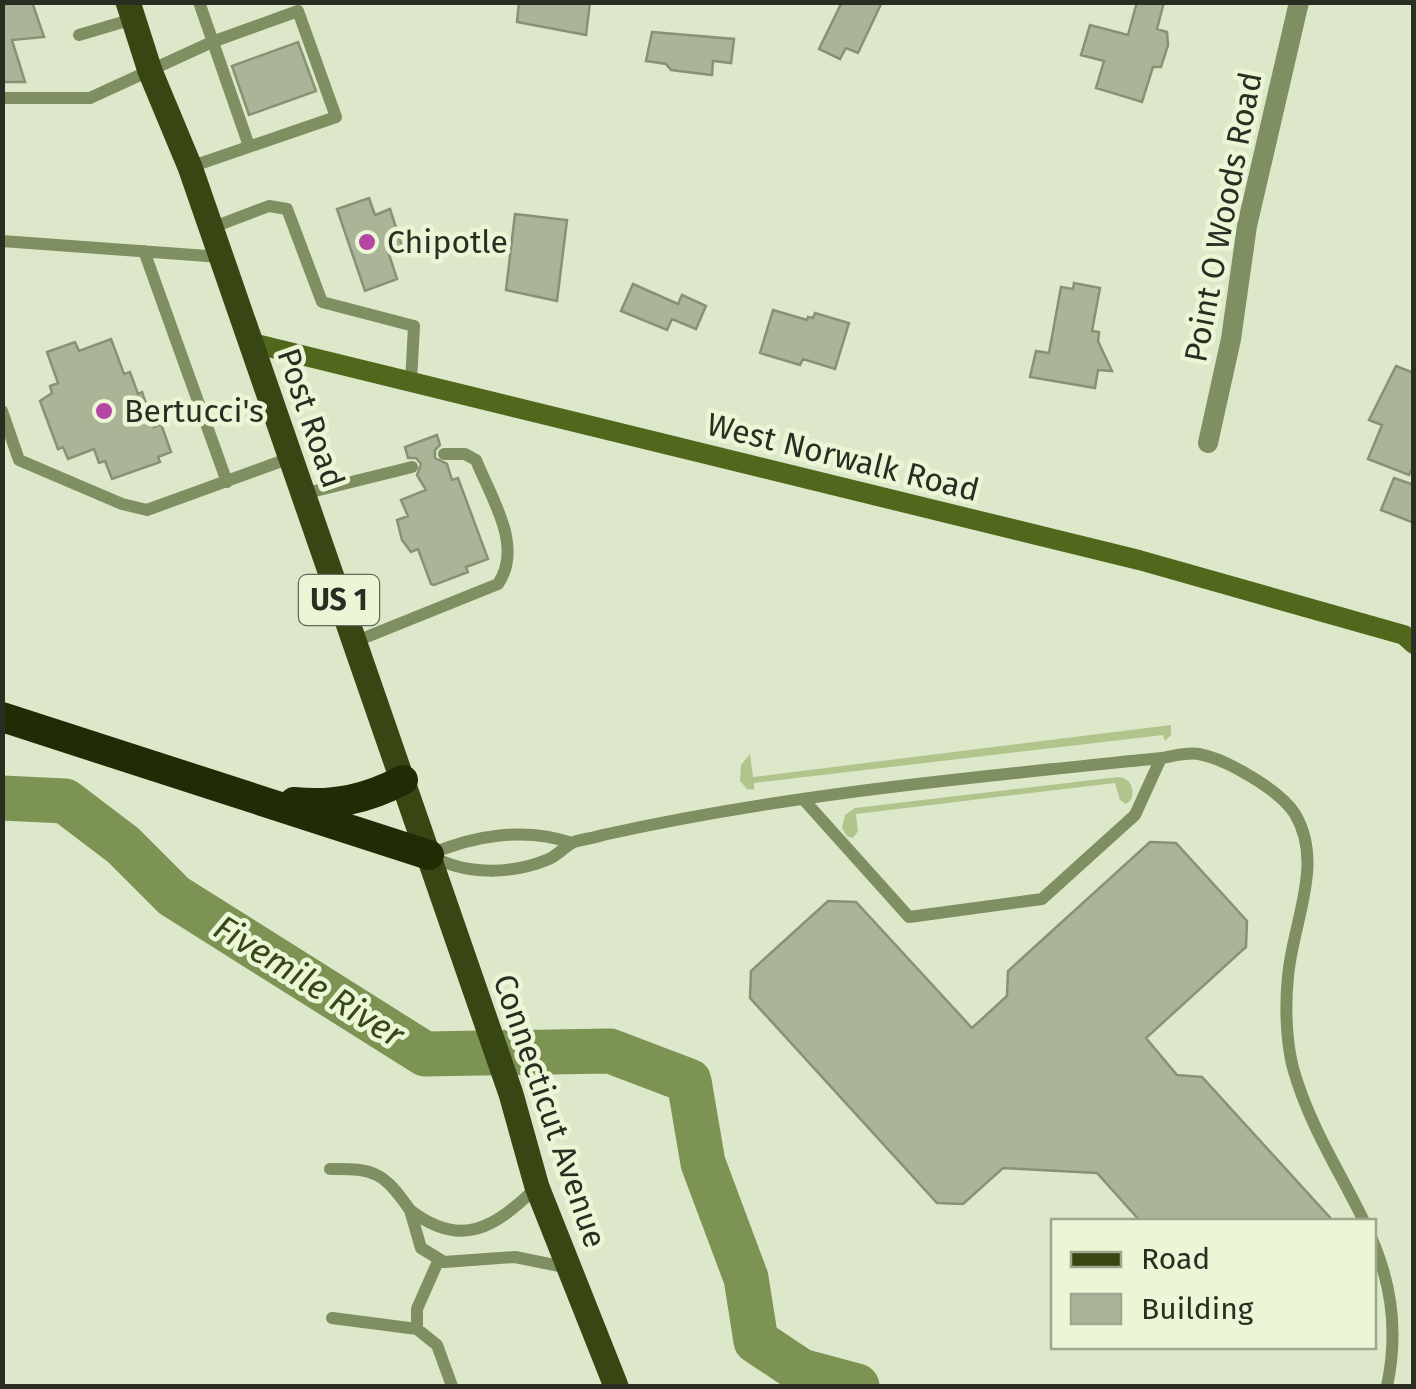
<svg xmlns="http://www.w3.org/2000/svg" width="1416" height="1389" viewBox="0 0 1416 1389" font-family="'Fira Sans',sans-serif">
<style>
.grass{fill:#b0c48c}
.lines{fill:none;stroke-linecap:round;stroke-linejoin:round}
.river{stroke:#7d9354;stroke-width:45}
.building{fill:#aab597;stroke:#879275;stroke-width:2.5}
.service{stroke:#7f8f62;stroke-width:12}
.minor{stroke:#7f8f62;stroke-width:20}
.secondary{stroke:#51671c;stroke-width:20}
.primary{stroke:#374613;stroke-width:25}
.motorway{stroke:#212c06;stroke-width:30}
.poi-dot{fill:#b646a4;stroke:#eaf6d6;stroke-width:4}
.labels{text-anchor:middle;stroke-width:9;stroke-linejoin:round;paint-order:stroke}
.shield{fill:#eaf6d6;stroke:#636958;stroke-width:2.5}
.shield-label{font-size:30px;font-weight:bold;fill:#292d22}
.street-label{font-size:32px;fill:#292d22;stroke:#eaf6d6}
.poi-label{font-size:32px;fill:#292d22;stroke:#eaf6d6;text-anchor:start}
.water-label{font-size:35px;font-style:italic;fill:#384718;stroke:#eaf6d6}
</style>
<rect width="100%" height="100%" fill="#dce8c9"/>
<path class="grass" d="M 1171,725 L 1171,735 L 1165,741 L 1163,735 L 754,783 L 754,790 L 747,789 L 740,781 L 741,765 L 750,754 L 753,777 Z
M 1118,777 C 1131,778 1135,789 1131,800 L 1126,804 L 1120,800 L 1115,783 L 856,814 L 858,831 L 853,838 L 847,836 L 842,828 L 845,815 L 855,808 Z"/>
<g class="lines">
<path class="river" d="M 2,798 L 65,801 L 123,845 L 174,896 L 425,1054 L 610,1051 L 689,1081 L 703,1163 L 746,1278 L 756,1341 L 801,1371 L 857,1386"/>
</g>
<path class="building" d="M 2,2 L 32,2 L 44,37 L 12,40 L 25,82 L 2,82 Z
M 519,2 L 590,2 L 586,35 L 517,22 Z
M 842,2 L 882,2 L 858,53 L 846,48 L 840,59 L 819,49 Z
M 1137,2 L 1164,2 L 1157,29 L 1167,32 L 1168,45 L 1161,67 L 1153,67 L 1142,102 L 1096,88 L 1104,61 L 1081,55 L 1090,25 L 1128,35 Z
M 652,32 L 734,39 L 731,63 L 713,61 L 712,75 L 671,70 L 666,64 L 646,61 Z
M 298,42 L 316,91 L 249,115 L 232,66 Z
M 369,198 L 375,215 L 390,209 L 402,246 L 388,251 L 397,279 L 365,291 L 337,209 Z
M 515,214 L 567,220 L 557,301 L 506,290 Z
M 1074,283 L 1100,288 L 1092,331 L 1099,332 L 1098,341 L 1112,371 L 1098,370 L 1095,388 L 1030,377 L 1036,351 L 1049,353 L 1061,287 L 1073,289 Z
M 633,284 L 678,304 L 682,295 L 706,306 L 696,329 L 672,319 L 667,330 L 621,311 Z
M 773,310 L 807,320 L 808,317 L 813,318 L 815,313 L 849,323 L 835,369 L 803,359 L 800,365 L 760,353 Z
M 111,339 L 124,374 L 130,372 L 138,394 L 142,392 L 154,427 L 161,424 L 171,452 L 158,457 L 160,462 L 112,479 L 105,461 L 99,463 L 94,449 L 68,459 L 63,447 L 58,449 L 40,401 L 52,393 L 50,386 L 58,383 L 47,352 L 75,342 L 79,351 Z
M 1396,366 L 1414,373 L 1414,465 L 1409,475 L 1368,459 L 1382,425 L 1369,420 Z
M 437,435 L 440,445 L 435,450 L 435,458 L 447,464 L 452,480 L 458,478 L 488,559 L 466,567 L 468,572 L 434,585 L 431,584 L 418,549 L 411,552 L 402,540 L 397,520 L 408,516 L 401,500 L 426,490 L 417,475 L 421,464 L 416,458 L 408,458 L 405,447 Z
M 1394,478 L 1414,485 L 1414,523 L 1381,510 Z
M 1150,842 L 1176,843 L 1247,921 L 1246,947 L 1146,1038 L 1177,1075 L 1202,1077 L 1334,1222 L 1141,1222 L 1097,1173 L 1003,1168 L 963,1204 L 937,1203 L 750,998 L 751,971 L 828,901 L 856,902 L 972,1028 L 1007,996 L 1008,971 Z"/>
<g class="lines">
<path class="service" d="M 199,2 L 249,146
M 79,35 L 133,19
M 2,98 L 90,98 L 212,42 L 298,11 L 336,117 L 190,167
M 211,228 L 269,206 L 287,209 L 322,302 L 414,326 L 411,382
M 2,241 L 221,257
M 144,251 L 227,482
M 2,411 L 19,460 L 122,504 L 147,510 L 290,458
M 303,494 L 412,467
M 354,642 L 498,584 C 524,546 491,498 476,460 L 465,454 L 444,454
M 804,800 L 909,917 L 1042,899 L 1135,815 L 1161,758
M 429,855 C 473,835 526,827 572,843
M 431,856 C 466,875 511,875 549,859 C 558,855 565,846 574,842 C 583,839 594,838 603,835 C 786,794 975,777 1161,758 C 1173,756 1188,752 1199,754 C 1226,759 1280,790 1295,814 C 1325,864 1292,924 1288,977 C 1285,1005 1286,1041 1293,1068 C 1326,1185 1416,1250 1387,1386
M 330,1169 C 375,1168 384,1173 410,1210
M 537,1187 C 495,1227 462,1250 410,1210 L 421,1248 L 444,1262 L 515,1257 L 569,1268
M 332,1318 L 417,1329 L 437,1345 L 452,1386
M 417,1329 L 417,1309 L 439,1259"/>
<path class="minor" d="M 1208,443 L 1231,339 L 1247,226 L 1299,2"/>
<path class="secondary" d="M 252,343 L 1139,560 L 1404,635 L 1414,644"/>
<path class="primary" d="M 128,2 L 150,71 L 190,167 L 511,1094 L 537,1187 L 616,1386"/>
<path class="motorway" d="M 2,717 L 429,855
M 294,802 C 334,806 367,799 403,780"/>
</g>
<g class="poi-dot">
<circle cx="367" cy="242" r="10"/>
<circle cx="104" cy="411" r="10"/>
</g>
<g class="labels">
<rect class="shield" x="299" y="575" width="80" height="50" rx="8"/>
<g class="shield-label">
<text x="339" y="610">US 1</text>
</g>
<g class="street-label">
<text transform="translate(1223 217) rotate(-79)" y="11">Point O Woods Road</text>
<text transform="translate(311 418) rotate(71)" y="11">Post Road</text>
<text transform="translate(843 457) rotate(14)" y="11">West Norwalk Road</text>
<text transform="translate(550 1111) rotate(71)" y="11">Connecticut Avenue</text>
</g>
<g class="poi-label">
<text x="387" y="253">Chipotle</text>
<text x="124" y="422">Bertucci's</text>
</g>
<g class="water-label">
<text transform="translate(309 981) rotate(32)" y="12">Fivemile River</text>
</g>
</g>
<rect width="1416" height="1389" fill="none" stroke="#292d22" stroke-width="10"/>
<rect x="1051" y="1219" width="325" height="130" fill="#eaf6d6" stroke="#9da68e" stroke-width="2.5"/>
<rect x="1071" y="1252" width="50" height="15" fill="#374613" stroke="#9da68e" stroke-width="2.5"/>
<text x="1141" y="1269" font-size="30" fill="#292d22">Road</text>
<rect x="1071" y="1294" width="50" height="30" fill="#aab597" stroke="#9da68e" stroke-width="2.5"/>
<text x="1141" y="1319" font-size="30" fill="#292d22">Building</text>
</svg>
